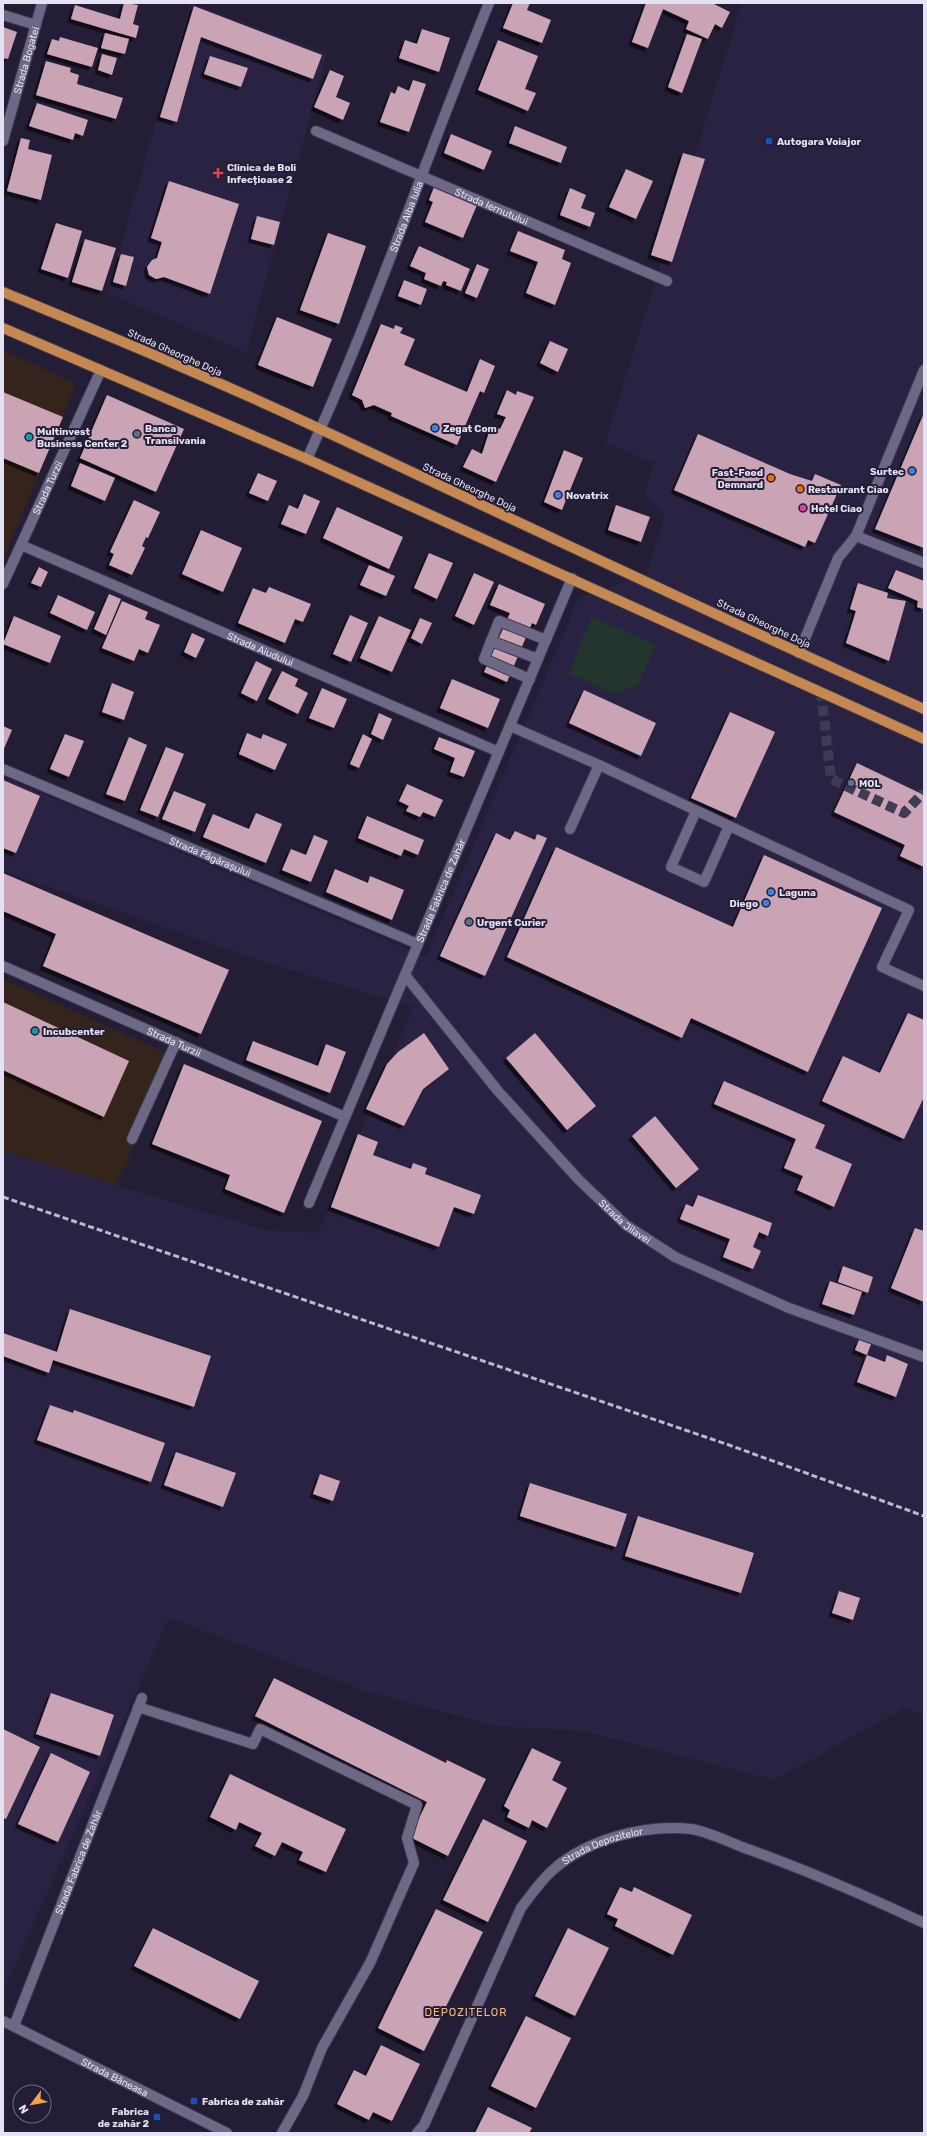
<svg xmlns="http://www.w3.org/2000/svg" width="927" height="2136" viewBox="0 0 927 2136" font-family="Rubik,sans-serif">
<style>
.commercial{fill:#35241c}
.built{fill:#2a2243}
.green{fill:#23362d}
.building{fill:#caa4b4;filter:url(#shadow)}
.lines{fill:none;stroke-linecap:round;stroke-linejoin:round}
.minor-tunnel{stroke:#403b52;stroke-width:10;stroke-dasharray:10 5;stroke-linecap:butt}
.minor-casing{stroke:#3d364c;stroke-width:12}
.major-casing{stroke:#3d364c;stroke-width:12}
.minor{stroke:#6e6887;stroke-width:10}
.major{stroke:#c48850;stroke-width:10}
.rail{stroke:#bdb9cd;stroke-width:3;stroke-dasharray:6 3;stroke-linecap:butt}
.transit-dot{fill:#1a4fb4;stroke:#231d36;stroke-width:1.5}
.health-dot{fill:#e0444e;stroke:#231d36;stroke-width:1.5}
.shop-dot{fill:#3f7fe0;stroke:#231d36;stroke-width:1.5}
.service-dot{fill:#5c6f8a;stroke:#231d36;stroke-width:1.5}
.culture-dot{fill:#0f9aa8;stroke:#231d36;stroke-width:1.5}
.food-dot{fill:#e8710a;stroke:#231d36;stroke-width:1.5}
.hotel-dot{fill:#d1479c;stroke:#231d36;stroke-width:1.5}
.labels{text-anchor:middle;stroke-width:4;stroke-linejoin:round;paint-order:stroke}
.street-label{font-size:10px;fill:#e5e2f4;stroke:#231d36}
.poi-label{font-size:10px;font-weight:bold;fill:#e5e2f4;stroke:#231d36;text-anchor:start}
.neighbourhood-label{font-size:11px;letter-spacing:1px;fill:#f7ba83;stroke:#231d36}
</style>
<defs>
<filter id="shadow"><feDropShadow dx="-3.5" dy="3.5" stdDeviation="0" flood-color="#0009"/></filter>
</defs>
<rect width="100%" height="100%" fill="#231d36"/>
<path class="commercial" d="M 3,350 L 76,384 L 3,561 Z
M 3,979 L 175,1057 L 116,1185 L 3,1151 Z"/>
<path class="built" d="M 190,3 L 327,53 L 246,353 L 107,293 Z
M 742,3 L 924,3 L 924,1716 L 904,1708 L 775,1780 L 582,1731 L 496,1726 L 365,1691 L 169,1618 L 3,1992 L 3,1151 L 265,1230 L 318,1233 L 413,1007 L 261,961 L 3,871 L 3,777 L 426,957 L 579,598 L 647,574 L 664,516 L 644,492 L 655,463 L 605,443 Z"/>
<path class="green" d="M 592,617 L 656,645 L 638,685 L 614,694 L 569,673 Z"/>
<path class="building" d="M 124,3 L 138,5 L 133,24 L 139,26 L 136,38 L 71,19 L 75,5 L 120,19 Z
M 513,3 L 530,3 L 527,10 L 551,20 L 542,43 L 503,28 Z
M 646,3 L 712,3 L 730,12 L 722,28 L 715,24 L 708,39 L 686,29 L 689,21 L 663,9 L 648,48 L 632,42 Z
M 194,6 L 322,55 L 313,79 L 201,37 L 177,122 L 160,117 Z
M 3,27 L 17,32 L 8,59 L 3,58 Z
M 422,29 L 450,38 L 439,72 L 399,58 L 405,40 L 417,44 Z
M 105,33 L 129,39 L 125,54 L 101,48 Z
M 687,34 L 702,39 L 682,93 L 668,87 Z
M 60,37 L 98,48 L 92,67 L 47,54 L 52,39 L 59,41 Z
M 498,40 L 538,56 L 525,89 L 536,93 L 528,111 L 478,90 Z
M 102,54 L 117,58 L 112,75 L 98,70 Z
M 210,56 L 248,68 L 241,87 L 204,74 Z
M 46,61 L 71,68 L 70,72 L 79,75 L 77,84 L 123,98 L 116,119 L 36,95 Z
M 330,70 L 344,76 L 336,97 L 350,103 L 343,120 L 314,107 Z
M 413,80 L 426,84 L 409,132 L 380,122 L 391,92 L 395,94 L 398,86 L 409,91 Z
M 37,103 L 88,120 L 83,136 L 75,133 L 73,140 L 29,126 Z
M 515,126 L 567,147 L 561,163 L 509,143 Z
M 451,134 L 492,151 L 484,170 L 444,153 Z
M 21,138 L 30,140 L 28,149 L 52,155 L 41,200 L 7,191 Z
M 683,153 L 705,159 L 672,262 L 651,255 Z
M 626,169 L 653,181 L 636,219 L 609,207 Z
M 169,181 L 239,204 L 210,294 L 164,277 L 156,279 L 149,275 L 147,267 L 152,260 L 157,258 L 162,242 L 151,238 Z
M 434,187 L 477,205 L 463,238 L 425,222 L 433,202 L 429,200 Z
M 570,188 L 586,195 L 581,208 L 595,213 L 590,227 L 560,215 Z
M 257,216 L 280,222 L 274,245 L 251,239 Z
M 56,223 L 82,231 L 68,278 L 41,269 Z
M 518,231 L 565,250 L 562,259 L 571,263 L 555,305 L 526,293 L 538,262 L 510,251 Z
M 328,233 L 366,246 L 339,324 L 300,310 Z
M 85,239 L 116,248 L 102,291 L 72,282 Z
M 419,246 L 470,269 L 461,291 L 446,285 L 447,282 L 443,281 L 441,286 L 424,279 L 426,273 L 410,266 Z
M 121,254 L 134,257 L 126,286 L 113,282 Z
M 477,264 L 489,269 L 477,298 L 465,293 Z
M 404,280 L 427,289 L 421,305 L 398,296 Z
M 277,317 L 332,339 L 313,387 L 258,365 Z
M 381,324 L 394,329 L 395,325 L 403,328 L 400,333 L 415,339 L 404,365 L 467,392 L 480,359 L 495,366 L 484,393 L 480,391 L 457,445 L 391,416 L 392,413 L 374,405 L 365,408 L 362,400 L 352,395 Z
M 550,341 L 568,349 L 558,372 L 540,363 Z
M 507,390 L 516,395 L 517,391 L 534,397 L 496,482 L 463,467 L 472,449 L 482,454 L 491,426 L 500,429 L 506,417 L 497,414 Z
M 3,392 L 63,417 L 39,473 L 3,458 Z
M 107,395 L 184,429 L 156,492 L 80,458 Z
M 924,413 L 924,548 L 875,529 Z
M 698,434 L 790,474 L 812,481 L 815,474 L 841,485 L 815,543 L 808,540 L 805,547 L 674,490 Z
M 564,450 L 583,458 L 562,510 L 544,502 Z
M 80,463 L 115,478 L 105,501 L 71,486 Z
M 258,473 L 277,481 L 268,501 L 249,493 Z
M 304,494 L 320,501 L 306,534 L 281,524 L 289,505 L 298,509 Z
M 134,500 L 160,512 L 148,538 L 146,537 L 142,546 L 145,548 L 132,575 L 109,565 L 114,554 L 110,552 Z
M 616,505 L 650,517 L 641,542 L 608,530 Z
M 337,507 L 403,537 L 389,569 L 323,538 Z
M 201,530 L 242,548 L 223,592 L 182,574 Z
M 429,553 L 453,563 L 437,599 L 414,588 Z
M 369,565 L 395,576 L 386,596 L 360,585 Z
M 39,567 L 48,572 L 41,587 L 31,583 Z
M 896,570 L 924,581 L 924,609 L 917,607 L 918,601 L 888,588 Z
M 474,573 L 494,582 L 474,625 L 455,616 Z
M 858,583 L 888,593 L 887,598 L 906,601 L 889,661 L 846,643 L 856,611 L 850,609 Z
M 499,584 L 545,604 L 536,625 L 532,623 L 507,682 L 484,672 L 510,613 L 490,605 Z
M 269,587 L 311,604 L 303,622 L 295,619 L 285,643 L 238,623 L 253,588 L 266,593 Z
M 109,594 L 121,599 L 106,635 L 94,629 Z
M 58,595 L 95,612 L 87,630 L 50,613 Z
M 122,601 L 148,612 L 145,619 L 160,625 L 148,653 L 139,649 L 134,661 L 102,648 Z
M 350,615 L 368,623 L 351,662 L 333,654 Z
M 14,616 L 61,636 L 50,663 L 3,644 Z
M 379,616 L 411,630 L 392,672 L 360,658 Z
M 420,618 L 432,623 L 422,644 L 411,638 Z
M 192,633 L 205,639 L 196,658 L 184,652 Z
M 256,661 L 272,669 L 257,701 L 241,693 Z
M 282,671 L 298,679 L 295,686 L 308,693 L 298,714 L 268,699 Z
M 452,679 L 500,699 L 488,728 L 440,708 Z
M 112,683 L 134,692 L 124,720 L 102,712 Z
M 322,688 L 347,699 L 334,728 L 309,718 Z
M 584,690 L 656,723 L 641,756 L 569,723 Z
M 730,712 L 775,732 L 736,818 L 691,798 Z
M 379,713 L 392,719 L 383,740 L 371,734 Z
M 3,726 L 12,730 L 3,751 Z
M 247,733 L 261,739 L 263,734 L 287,744 L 275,770 L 239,754 Z
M 65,734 L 84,741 L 69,777 L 50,769 Z
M 363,734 L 372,739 L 359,768 L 350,764 Z
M 129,737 L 147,745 L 125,801 L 106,794 Z
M 439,737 L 475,751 L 464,777 L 450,772 L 455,758 L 434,749 Z
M 166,747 L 184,754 L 158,817 L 140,810 Z
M 857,763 L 924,795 L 924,867 L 900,856 L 905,845 L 834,812 Z
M 3,780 L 40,796 L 16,853 L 3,848 Z
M 407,784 L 443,800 L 435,817 L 423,812 L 420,817 L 406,811 L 409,806 L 399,801 Z
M 174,791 L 206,804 L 195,832 L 162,819 Z
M 256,813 L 282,824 L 266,863 L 203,837 L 213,814 L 249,829 Z
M 367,816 L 424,840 L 418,855 L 404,849 L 401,856 L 358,838 Z
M 515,831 L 535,840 L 537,834 L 547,838 L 485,976 L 440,956 L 496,833 L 510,840 Z
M 314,835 L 328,841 L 311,882 L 282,870 L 291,849 L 306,855 Z
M 556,847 L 733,927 L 764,855 L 882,908 L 808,1072 L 691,1018 L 682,1038 L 507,957 Z
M 335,869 L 368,883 L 370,876 L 404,890 L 392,920 L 326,892 Z
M 3,873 L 229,970 L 201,1034 L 43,966 L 56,934 L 3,911 Z
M 3,1002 L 129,1061 L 104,1117 L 3,1070 Z
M 908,1013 L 924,1020 L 924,1097 L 904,1139 L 822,1101 L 843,1056 L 880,1073 Z
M 424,1033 L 449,1069 L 423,1089 L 404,1126 L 366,1109 L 387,1064 L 398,1052 Z
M 535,1033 L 596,1106 L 567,1130 L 506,1058 Z
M 253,1041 L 318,1066 L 326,1044 L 346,1052 L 330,1093 L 246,1060 Z
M 184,1064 L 322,1121 L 284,1213 L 225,1189 L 230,1175 L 152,1144 Z
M 724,1081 L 825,1125 L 815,1148 L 852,1164 L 834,1207 L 797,1190 L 803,1176 L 784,1168 L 796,1139 L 714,1104 Z
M 655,1116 L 699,1169 L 676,1188 L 632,1136 Z
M 358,1134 L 378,1142 L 373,1155 L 411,1169 L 413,1163 L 427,1168 L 425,1174 L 481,1195 L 474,1214 L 454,1207 L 439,1247 L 331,1207 Z
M 698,1195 L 772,1223 L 768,1236 L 759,1232 L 753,1247 L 761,1251 L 753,1269 L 723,1257 L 730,1239 L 680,1219 L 686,1204 L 693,1207 Z
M 915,1228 L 924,1231 L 924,1302 L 891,1288 Z
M 843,1266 L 873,1277 L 868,1293 L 838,1282 Z
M 830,1281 L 862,1292 L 854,1315 L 822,1304 Z
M 70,1309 L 211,1356 L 194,1407 L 53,1360 L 49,1373 L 3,1356 L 3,1333 L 57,1352 Z
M 859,1340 L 871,1344 L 867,1355 L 855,1350 Z
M 867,1355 L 885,1362 L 887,1355 L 908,1364 L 896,1397 L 857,1382 Z
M 50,1405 L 73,1413 L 74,1410 L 165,1443 L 151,1482 L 37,1440 Z
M 176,1452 L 236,1473 L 223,1507 L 164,1485 Z
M 320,1474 L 340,1481 L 333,1501 L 313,1494 Z
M 530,1483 L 627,1514 L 616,1547 L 520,1516 Z
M 638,1516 L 754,1553 L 741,1593 L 625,1556 Z
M 839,1591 L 860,1598 L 853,1620 L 832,1613 Z
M 274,1678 L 446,1763 L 447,1760 L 486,1779 L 448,1856 L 410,1837 L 427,1802 L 255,1716 Z
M 51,1693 L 114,1715 L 100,1756 L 36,1734 Z
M 3,1729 L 40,1747 L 6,1819 L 3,1818 Z
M 532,1748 L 561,1762 L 552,1780 L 567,1788 L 547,1828 L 532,1820 L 529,1828 L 507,1817 L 510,1810 L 504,1806 Z
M 51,1753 L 90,1772 L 58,1842 L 18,1824 Z
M 230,1774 L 346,1829 L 326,1872 L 299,1860 L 303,1852 L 282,1842 L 275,1856 L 255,1846 L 262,1833 L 239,1822 L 236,1830 L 210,1817 Z
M 483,1819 L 527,1841 L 488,1922 L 443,1900 Z
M 620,1887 L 632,1892 L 634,1887 L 692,1915 L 673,1955 L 615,1926 L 618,1919 L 607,1914 Z
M 436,1909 L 483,1932 L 424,2051 L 378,2028 Z
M 153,1928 L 259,1981 L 240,2019 L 134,1966 Z
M 568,1928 L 609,1948 L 575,2016 L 535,1996 Z
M 526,2016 L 571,2038 L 536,2108 L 491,2086 Z
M 381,2045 L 420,2064 L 392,2121 L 373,2112 L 369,2120 L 337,2104 L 354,2070 L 366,2076 Z
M 488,2107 L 532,2128 L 529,2133 L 475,2133 Z"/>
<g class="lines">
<path class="minor-tunnel" d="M 821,691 L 831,779 L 904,813 L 924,792"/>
<g class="minor-casing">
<g id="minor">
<path d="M 3,15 L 36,25"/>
<path id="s1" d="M 316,131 L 667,281"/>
<path id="s2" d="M 3,141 L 42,3"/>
<path d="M 924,370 L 856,536 L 924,563"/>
<path id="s3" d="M 307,459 C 375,310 427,154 489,3"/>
<path id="s4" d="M 21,545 L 499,752"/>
<path id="s5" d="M 3,584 L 101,370"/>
<path d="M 491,641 L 499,621 L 546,640"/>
<path d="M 799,653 L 838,558 L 856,536"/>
<path d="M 530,679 L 484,659 L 491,641 L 538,659"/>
<path d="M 510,726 L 599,765 L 909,910 L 882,967 L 924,986"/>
<path id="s6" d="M 3,769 L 418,944"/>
<path d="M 696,811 L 671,867 L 704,882 L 729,826"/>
<path d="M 570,829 L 599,765"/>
<path id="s7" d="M 3,966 L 345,1117"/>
<path id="s8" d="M 405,975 L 498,1091 L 579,1180 L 626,1225 L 675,1257 L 789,1308 L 924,1357"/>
<path d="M 132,1139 L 176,1042"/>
<path id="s9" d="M 309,1203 L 572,578"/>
<path d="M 138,1707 L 253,1744 L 260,1729 L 417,1805 L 407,1838 L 414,1863 L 370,1963 L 322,2048 L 303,2096 L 282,2133"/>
<path id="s10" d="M 3,2021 L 227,2133"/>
<path id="s11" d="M 14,2026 L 142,1698"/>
<path id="s12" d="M 417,2133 L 424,2125 L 521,1908 C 531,1895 541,1880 554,1869 C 588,1839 646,1824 691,1829 C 706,1831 727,1841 742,1847 C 804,1869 864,1895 924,1923"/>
</g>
</g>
<g class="major-casing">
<path id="major" d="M 3,292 C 109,336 216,380 320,429 C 521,523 721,619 924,709
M 3,328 L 307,459 L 924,739"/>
</g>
<use href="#minor" class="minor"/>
<use href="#major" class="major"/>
<path class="rail" d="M 3,1197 L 729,1445 L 924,1516"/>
</g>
<g class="transit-dot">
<rect x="765" y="137" width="8" height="8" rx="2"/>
<rect x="190" y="2097" width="8" height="8" rx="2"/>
<rect x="153" y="2113" width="8" height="8" rx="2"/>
</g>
<path class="health-dot" d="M216 167h4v4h4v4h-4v4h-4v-4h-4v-4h4z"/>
<g class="shop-dot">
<circle cx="435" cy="428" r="4"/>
<circle cx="912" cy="471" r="4"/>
<circle cx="558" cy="495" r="4"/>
<circle cx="771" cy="892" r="4"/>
<circle cx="766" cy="903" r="4"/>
</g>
<g class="service-dot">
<circle cx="137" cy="434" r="4"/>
<circle cx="851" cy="783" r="4"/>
<circle cx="469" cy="922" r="4"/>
</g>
<g class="culture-dot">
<circle cx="29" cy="437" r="4"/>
<circle cx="35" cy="1031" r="4"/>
</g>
<g class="food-dot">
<circle cx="771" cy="478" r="4"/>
<circle cx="800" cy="489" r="4"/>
</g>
<circle class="hotel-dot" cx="803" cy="508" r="4"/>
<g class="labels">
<g class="street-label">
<text dy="4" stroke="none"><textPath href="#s2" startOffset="84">Strada Bogatei</textPath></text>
<text dy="4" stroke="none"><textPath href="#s1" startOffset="191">Strada Iernutului</textPath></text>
<text dy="4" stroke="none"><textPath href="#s3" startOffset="262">Strada Alba Iulia</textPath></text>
<text transform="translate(175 352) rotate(24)" y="4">Strada Gheorghe Doja</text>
<text transform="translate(470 487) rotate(25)" y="4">Strada Gheorghe Doja</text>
<text dy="4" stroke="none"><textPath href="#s5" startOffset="106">Strada Turzii</textPath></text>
<text transform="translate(764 623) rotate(25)" y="4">Strada Gheorghe Doja</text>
<text dy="4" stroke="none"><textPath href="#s4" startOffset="261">Strada Aiudului</textPath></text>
<text dy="4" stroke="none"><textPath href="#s6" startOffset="225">Strada Făgărașului</textPath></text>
<text dy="4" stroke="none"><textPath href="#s9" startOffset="339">Strada Fabrica de Zahăr</textPath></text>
<text dy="4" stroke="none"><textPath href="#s7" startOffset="187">Strada Turzii</textPath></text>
<text dy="4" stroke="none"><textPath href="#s8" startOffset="331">Strada Jilavei</textPath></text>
<text dy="4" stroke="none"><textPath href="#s12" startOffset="354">Strada Depozitelor</textPath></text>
<text dy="4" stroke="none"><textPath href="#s11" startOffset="176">Strada Fabrica de Zahăr</textPath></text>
<text dy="4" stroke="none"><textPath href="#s10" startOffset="125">Strada Băneasa</textPath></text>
</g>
<g class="poi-label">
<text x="777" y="145">Autogara Voiajor</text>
<text x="227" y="171">Clinica de Boli<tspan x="227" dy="12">Infecțioase 2</tspan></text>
<text x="145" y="432">Banca<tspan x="145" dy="12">Transilvania</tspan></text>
<text x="443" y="432">Zegat Com</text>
<text x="37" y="435">Multinvest<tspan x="37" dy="12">Business Center 2</tspan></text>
<text x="904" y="475" text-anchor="end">Surtec</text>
<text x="763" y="476" text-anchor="end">Fast-Food<tspan x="763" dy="12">Demnard</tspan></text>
<text x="808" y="493">Restaurant Ciao</text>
<text x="566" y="499">Novatrix</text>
<text x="811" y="512">Hotel Ciao</text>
<text x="859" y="787">MOL</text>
<text x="779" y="896">Laguna</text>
<text x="758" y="907" text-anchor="end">Diego</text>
<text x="477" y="926">Urgent Curier</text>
<text x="43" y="1035">Incubcenter</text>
<text x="202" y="2105">Fabrica de zahăr</text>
<text x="149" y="2115" text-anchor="end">Fabrica<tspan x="149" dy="12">de zahăr 2</tspan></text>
</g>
<g class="neighbourhood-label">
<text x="466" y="2016">DEPOZITELOR</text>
</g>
</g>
<rect width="927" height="2136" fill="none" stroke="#e5e2f4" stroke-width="8"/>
<g transform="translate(32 2104) rotate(238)"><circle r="19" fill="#231d36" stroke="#716c82"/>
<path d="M0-3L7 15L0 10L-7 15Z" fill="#f8a14a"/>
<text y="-6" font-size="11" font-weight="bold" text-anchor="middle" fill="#e5e2f4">N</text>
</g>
</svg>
